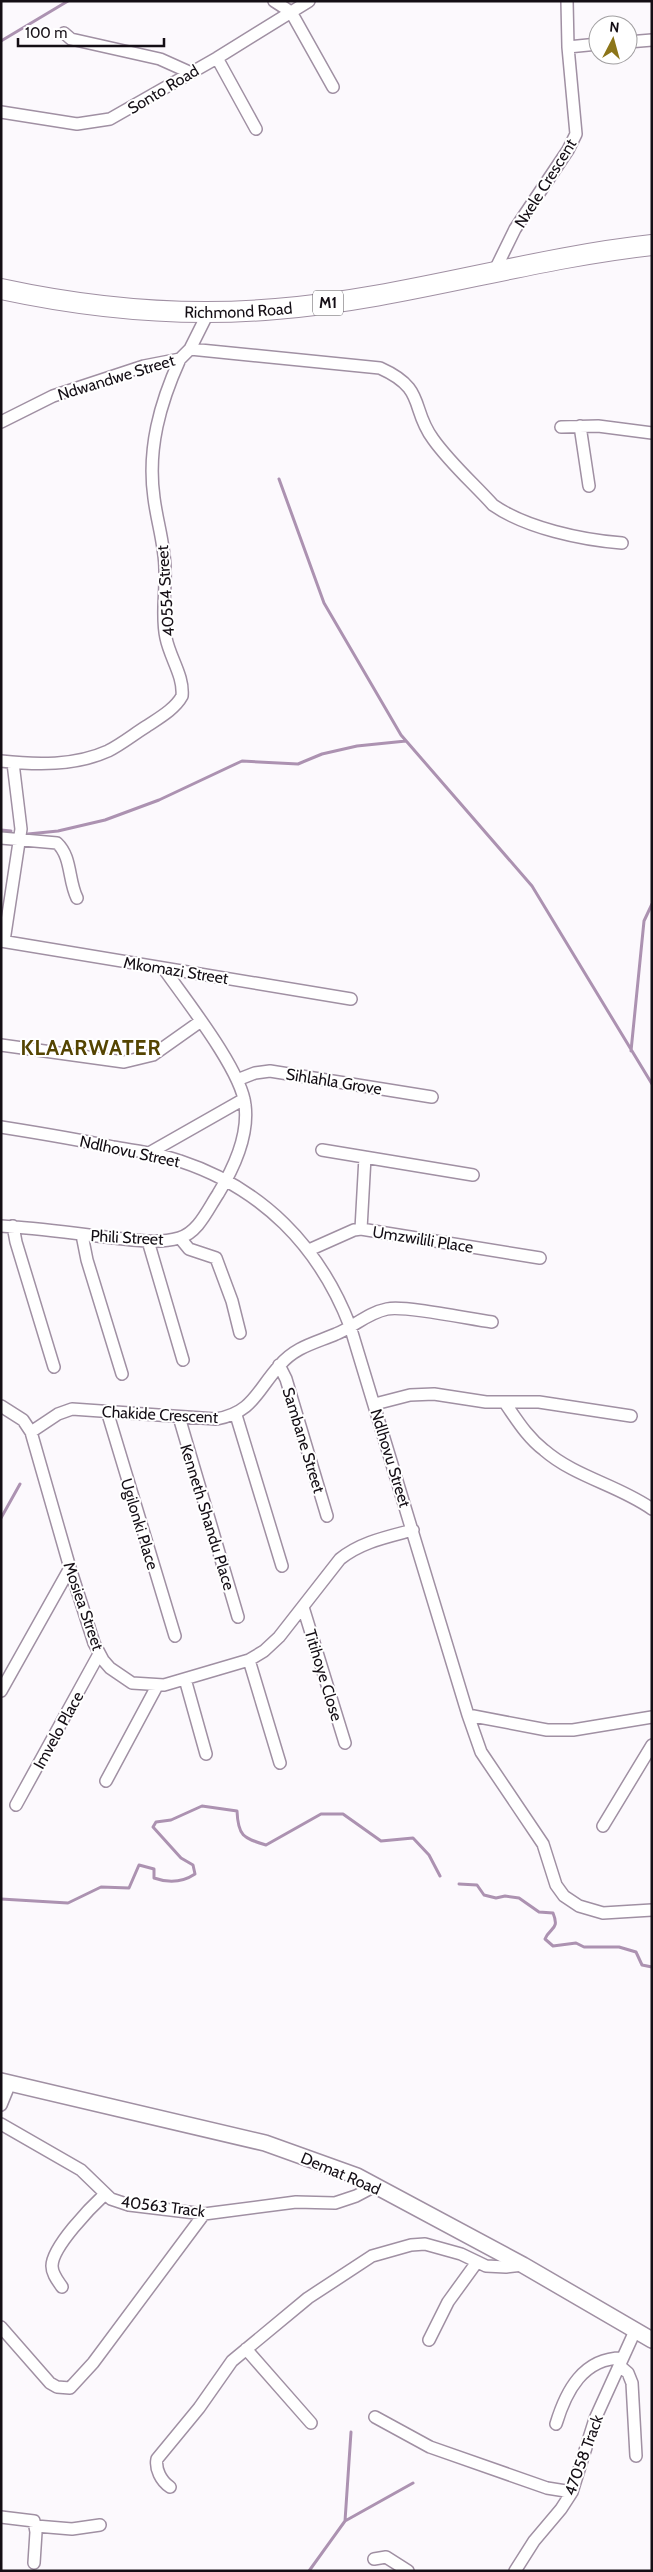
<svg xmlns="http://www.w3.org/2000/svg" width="653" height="2572" viewBox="0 0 653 2572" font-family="Cabin,sans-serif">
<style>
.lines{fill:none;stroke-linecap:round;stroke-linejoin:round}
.stream{stroke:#ac92b1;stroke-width:3}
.street-casing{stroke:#a090a3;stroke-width:14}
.secondary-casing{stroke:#a090a3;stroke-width:18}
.highway-casing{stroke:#a090a3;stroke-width:22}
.street{stroke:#fff;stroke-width:11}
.secondary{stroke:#fff;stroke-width:15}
.highway{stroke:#fff;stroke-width:20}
.labels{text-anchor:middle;stroke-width:4;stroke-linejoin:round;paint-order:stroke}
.shield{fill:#fff;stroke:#5a565b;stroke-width:1}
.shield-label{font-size:15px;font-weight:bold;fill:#140e15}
.street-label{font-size:16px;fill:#140e15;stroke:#fff}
.district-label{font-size:21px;font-weight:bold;letter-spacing:1px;fill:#544401;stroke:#fff}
</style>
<rect width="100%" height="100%" fill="#fcf9fd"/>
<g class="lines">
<path class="stream" d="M 1,41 L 68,1
M 279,479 L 324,603 L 401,735 L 532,886 L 652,1084
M 1,830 L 11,831
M 28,834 L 58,831 L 105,820 L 159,800 L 242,761 L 298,764 L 322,754 L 357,746 L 406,741
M 631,1051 L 644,921 L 652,904
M 1,1518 L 20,1484
M 459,1884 L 477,1885 L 484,1895 L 496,1898 L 505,1896 L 519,1898 L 539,1912 L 553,1913 C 560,1930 550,1927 545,1939 L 553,1946 L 576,1943 L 584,1947 L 619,1947 L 636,1952 L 642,1965 L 652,1967
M 1,1899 L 68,1903 L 101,1887 L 129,1888 L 139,1865 L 154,1869 L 154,1878 C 168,1883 183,1882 195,1874 L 193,1865 L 181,1858 L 153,1827 L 156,1822 L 171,1820 L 202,1806 L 237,1811 C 238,1836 243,1838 266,1845 L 321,1814 L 343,1814 L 381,1841 L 413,1838 L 429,1855 L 440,1876
M 345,2521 L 351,2432
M 309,2571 L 345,2521 L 413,2483"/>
<g class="street-casing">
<path id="street" d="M 274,1 L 291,12 L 333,87
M 64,33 L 71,39 L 160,59 L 189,72
M 628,42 L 652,40
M 568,47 L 598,44
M 217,58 L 256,129
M 1,112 L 77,124 L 110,119 L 217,58 L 309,1
M 494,272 L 515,229 L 568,150 L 576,134 L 568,47 L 567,1
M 190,349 L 380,368 C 427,389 410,408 433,439 C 450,463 473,483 493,505 C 526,528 582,540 622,543
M 1,422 L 53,396 L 144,366 L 180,359 L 190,349 L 209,311
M 580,426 L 589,486
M 561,427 L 598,426 L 652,433
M 1,761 C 36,765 75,766 108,751 C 122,744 134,734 147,726 C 159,718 175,709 182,696 C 184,676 170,658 166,638 C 161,616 166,592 165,570 C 165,546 157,522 154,498 C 147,449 160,403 180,359
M 1,838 L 57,843 C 72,857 68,880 77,898
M 1,941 L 351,999
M 4,941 L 21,829 L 13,763
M 1,1045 L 124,1062 L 153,1055 L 201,1021
M 237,1080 L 255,1073 L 270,1071 L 432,1097
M 1,1127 C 39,1133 76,1139 113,1147 C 135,1151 159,1153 180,1161 C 262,1188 319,1246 350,1326 L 468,1715 L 481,1752 L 543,1844 L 556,1885 L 564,1896 L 579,1906 L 603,1913 L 652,1910
M 322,1150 L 473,1175
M 149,1153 L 244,1099
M 1,1226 C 39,1228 77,1234 115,1238 C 135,1240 158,1244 179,1238 C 198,1233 208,1209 218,1194 C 234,1168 249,1136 245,1105 C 242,1071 185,999 164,969
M 13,1226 L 16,1242 L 54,1367
M 361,1229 L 365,1157
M 82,1235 L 87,1260 L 122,1374
M 180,1238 L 189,1249 L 216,1258 L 232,1301 L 240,1333
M 148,1241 L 183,1360
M 309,1250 L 354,1230 L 361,1229 L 540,1258
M 279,1365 L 286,1379 L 327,1516
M 505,1403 C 517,1420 527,1437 544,1450 C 575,1477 618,1485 652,1509
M 375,1404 L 410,1395 L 434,1394 L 486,1402 L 539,1402 L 631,1416
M 1,1406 L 23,1420 L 31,1432 L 70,1568 L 94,1643 L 103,1660 L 110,1668 L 132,1683 L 164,1685 L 249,1660 L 264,1651 L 279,1637 L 340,1559 C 361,1542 387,1537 413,1530
M 107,1411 L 175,1636
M 236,1415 L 282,1566
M 179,1417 L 238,1617
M 31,1432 L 58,1414 L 72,1409 L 216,1419 C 253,1413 257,1390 280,1365 C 295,1347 315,1343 336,1334 C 354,1327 367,1313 387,1309 C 405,1305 469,1319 492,1322
M 303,1607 L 345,1743
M 249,1660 L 280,1763
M 185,1679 L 206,1754
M 1,1691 L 70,1568
M 468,1715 L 547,1730 L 573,1730 L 652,1717
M 106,1781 L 157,1686
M 16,1805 L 99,1654
M 603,1826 L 652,1745
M 1,2105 L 10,2083
M 1,2124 L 81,2170 L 111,2199 L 129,2205 L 204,2214 L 296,2202 L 335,2203 L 356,2196 L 375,2186
M 62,2287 C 58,2281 52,2274 52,2266 C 52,2247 91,2207 105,2194
M 1,2327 L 50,2383 L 57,2387 L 70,2388 L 93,2363 L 204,2214
M 429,2340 L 448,2302 L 477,2262
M 246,2349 L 311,2423
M 621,2367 L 628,2373 L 632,2383 L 636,2456
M 375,2417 L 430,2447 L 547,2488 L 572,2492
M 556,2424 C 566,2391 583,2358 622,2358
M 170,2487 C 161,2481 155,2469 157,2459 L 199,2408 L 232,2361 L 308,2298 L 372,2256 L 411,2245 L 425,2244 L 461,2254 L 486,2266 L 506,2267 L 523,2265
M 1,2517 L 34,2521 L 36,2532 L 34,2563
M 36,2526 L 72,2529 L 100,2525
M 374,2559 L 386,2557 L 408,2571
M 515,2571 L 534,2541 L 561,2509 L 572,2492 L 595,2419 L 635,2331"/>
</g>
<g class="secondary-casing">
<path id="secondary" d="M 1,2081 L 265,2143 L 357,2176 L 523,2265 L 652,2340"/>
</g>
<g class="highway-casing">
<g id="highway">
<path id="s1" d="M 1,289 C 89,308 185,317 276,309 C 403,299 525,259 652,245"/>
</g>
</g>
<use href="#street" class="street"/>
<use href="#secondary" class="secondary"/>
<use href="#highway" class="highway"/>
</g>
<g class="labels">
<rect class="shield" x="313" y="290.5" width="30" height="25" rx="4"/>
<g class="shield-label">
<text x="328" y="308">M1</text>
</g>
<g class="street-label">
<text transform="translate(163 89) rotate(-31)" y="6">Sonto Road</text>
<text transform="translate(545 183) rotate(-58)" y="6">Nxele Crescent</text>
<text dy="6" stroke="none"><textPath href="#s1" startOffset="239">Richmond Road</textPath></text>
<text transform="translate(116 377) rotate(-17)" y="6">Ndwandwe Street</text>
<text transform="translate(165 591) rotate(-94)" y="6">40554 Street</text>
<text transform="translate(176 970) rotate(9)" y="6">Mkomazi Street</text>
<text transform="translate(334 1081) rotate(9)" y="6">Sihlahla Grove</text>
<text transform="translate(130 1151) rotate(12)" y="6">Ndlhovu Street</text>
<text transform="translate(127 1237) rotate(3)" y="6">Phili Street</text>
<text transform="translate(423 1239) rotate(9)" y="6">Umzwilili Place</text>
<text transform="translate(160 1414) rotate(3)" y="6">Chakide Crescent</text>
<text transform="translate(304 1440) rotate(73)" y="6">Sambane Street</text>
<text transform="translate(391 1458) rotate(73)" y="6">Ndlhovu Street</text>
<text transform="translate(208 1517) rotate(73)" y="6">Kenneth Shandu Place</text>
<text transform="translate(140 1524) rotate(73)" y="6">Ugilonki Place</text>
<text transform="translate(84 1606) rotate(71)" y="6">Mosiea Street</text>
<text transform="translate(324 1675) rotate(73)" y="6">Titihoye Close</text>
<text transform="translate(58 1730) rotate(-61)" y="6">Imvelo Place</text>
<text transform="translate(341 2173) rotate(23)" y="6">Demat Road</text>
<text transform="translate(163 2206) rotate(7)" y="6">40563 Track</text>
<text transform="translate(583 2455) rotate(-70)" y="6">47058 Track</text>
</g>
<g class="district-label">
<text x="91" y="1055">KLAARWATER</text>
</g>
</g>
<rect width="653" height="2572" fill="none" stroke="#140e15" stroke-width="5"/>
<g transform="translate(613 40) rotate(6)"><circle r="24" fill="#ffffff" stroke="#a19fa1"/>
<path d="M0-4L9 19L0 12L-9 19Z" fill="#8c7519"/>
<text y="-8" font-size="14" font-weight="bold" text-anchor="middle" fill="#140e15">N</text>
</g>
<path d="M18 38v8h146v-8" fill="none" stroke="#140e15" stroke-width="2.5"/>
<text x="25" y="38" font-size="15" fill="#140e15" stroke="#ffffff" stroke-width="4" paint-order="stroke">100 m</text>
</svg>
